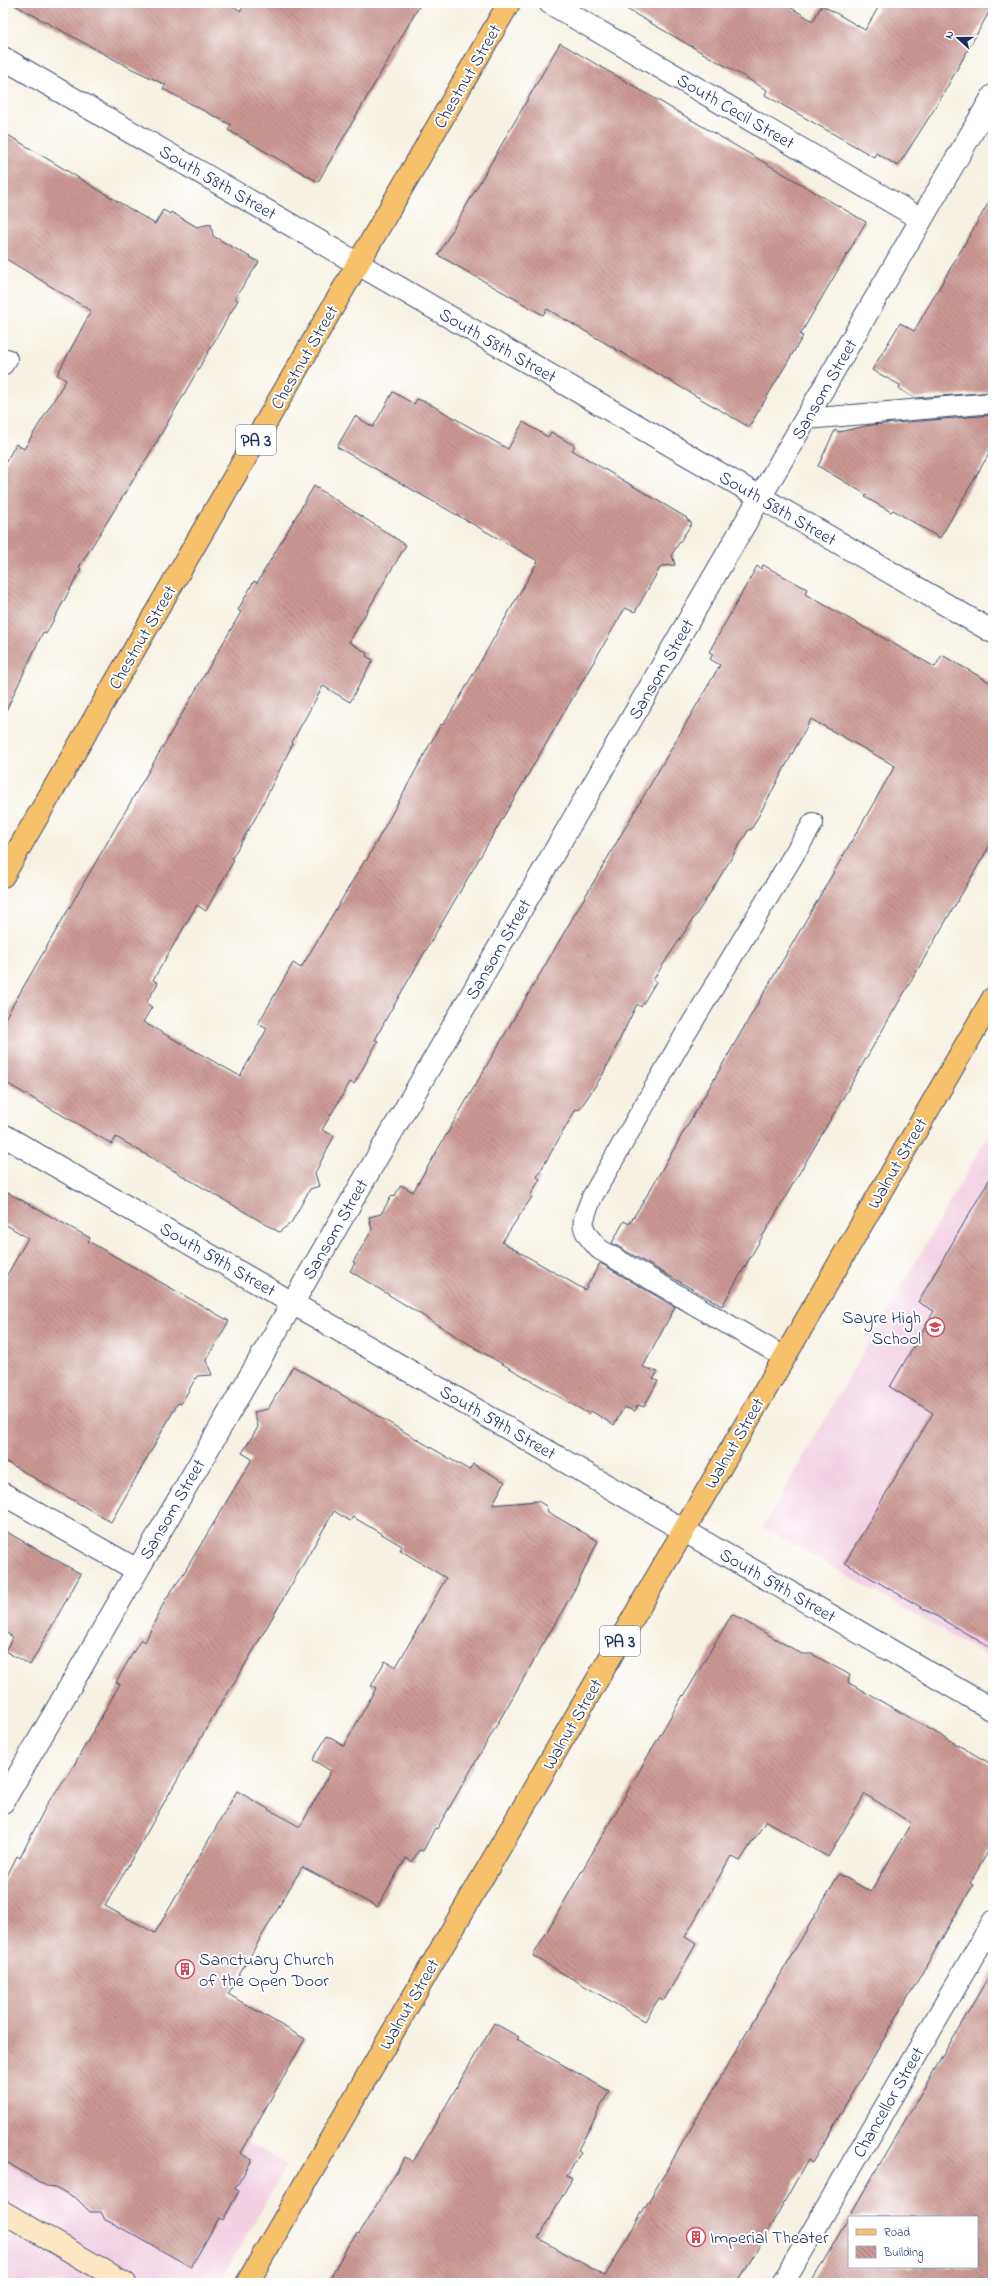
<svg xmlns="http://www.w3.org/2000/svg" width="996" height="2286" viewBox="0 0 996 2286" font-family="'Indie Flower',sans-serif">
<style>
.built{fill:#f2cfe1}
.building{fill:url(#building-back-hatch);fill-rule:evenodd}
.lines{fill:none;stroke-linecap:round;stroke-linejoin:round}
.lane-casing{stroke:#3c4c72;stroke-width:22}
.street-casing{stroke:#3c4c72;stroke-width:24}
.secondary-casing{stroke:#3c4c72;stroke-width:24}
.primary-casing{stroke:#3c4c72;stroke-width:24}
.lane{stroke:#fff;stroke-width:20}
.street{stroke:#fff;stroke-width:22}
.secondary{stroke:#fce6c4;stroke-width:22}
.primary{stroke:#f7c06b;stroke-width:22}
.labels{text-anchor:middle;stroke-width:4;stroke-linejoin:round;paint-order:stroke}
.shield{fill:#fff;stroke:#5f6d8e;stroke-width:1}
.shield-label{font-size:17px;font-weight:bold;fill:#1b2f5e}
.street-label{font-size:18px;fill:#1b2f5e;stroke:#fff}
.poi-label{font-size:18px;fill:#1b2f5e;stroke:#fff;text-anchor:start}
</style>
<defs>
<pattern id="building-back-hatch" width="6" height="6" patternUnits="userSpaceOnUse"><rect width="6" height="6" fill="#cb9893"/><path d="M-1 5l2 2M0 0l6 6M5-1l2 2" fill="none" stroke="#a47c7b"/></pattern>
</defs>
<rect width="100%" height="100%" fill="#fff"/>
<filter id="ink" filterUnits="userSpaceOnUse"><feTurbulence type="fractalNoise" baseFrequency=".025" numOctaves="2"/><feDisplacementMap in="SourceGraphic" scale="8" xChannelSelector="R" yChannelSelector="G"/><feConvolveMatrix kernelMatrix="1 2 1 2 8 2 1 2 1" color-interpolation-filters="sRGB"/></filter>
<filter id="wash" filterUnits="userSpaceOnUse"><feTurbulence type="fractalNoise" baseFrequency=".012" numOctaves="4" result="noise"/><feDisplacementMap in="SourceGraphic" scale="16" xChannelSelector="R" yChannelSelector="G"/><feGaussianBlur stdDeviation="0.9" result="paint"/><feColorMatrix in="noise" values="0 0 0 0 0 0 0 0 0 0 0 0 0 0 0 0 0 1.4 0 .05"/><feComposite in="paint" operator="in"/></filter>
<g filter="url(#wash)">
<rect width="100%" height="100%" fill="#f6f1e2"/>
<path class="built" d="M 993,1127 L 993,1660 L 763,1527 Z
M 3,2001 L 287,2165 L 219,2283 L 3,2283 Z"/>
<g id="blocks">
<path class="building" d="M 11,3 L 228,3 L 241,11 L 245,3 L 421,3 L 318,182 L 228,130 L 231,125 L 163,89 L 166,85 L 130,68 Z
M 616,3 L 783,3 L 813,21 L 822,5 L 865,30 L 881,3 L 993,3 L 993,5 L 937,105 L 898,166 L 876,153 L 874,157 L 786,107 L 765,95 L 767,90 Z
M 560,43 L 866,222 L 800,335 L 803,336 L 749,427 L 547,309 L 543,315 L 438,255 Z
M 3,132 L 155,224 L 163,210 L 170,214 L 171,212 L 197,227 L 211,224 L 213,236 L 259,262 L 235,298 L 238,300 L 153,448 L 79,567 L 81,569 L 46,634 L 43,632 L 3,717 L 3,467 L 16,444 L 24,449 L 66,380 L 57,375 L 91,311 L 3,257 Z
M 993,195 L 993,392 L 914,398 L 899,389 L 900,385 L 872,370 L 900,323 L 914,331 Z
M 393,392 L 414,404 L 417,399 L 428,403 L 508,449 L 523,422 L 548,437 L 551,432 L 575,446 L 572,450 L 687,518 L 686,519 L 692,523 L 672,554 L 675,565 L 661,566 L 635,612 L 625,608 L 387,1017 L 375,1040 L 378,1041 L 354,1084 L 350,1082 L 322,1130 L 334,1136 L 315,1173 L 319,1186 L 310,1189 L 291,1223 L 279,1232 L 116,1137 L 112,1144 L 3,1081 L 3,1022 L 241,612 L 238,610 L 254,581 L 257,583 L 314,486 L 406,545 L 349,642 L 367,653 L 366,656 L 373,660 L 350,702 L 323,686 L 292,742 L 293,743 L 256,817 L 232,858 L 234,860 L 206,911 L 197,905 L 153,980 L 158,983 L 146,1003 L 152,1007 L 143,1022 L 240,1076 L 267,1029 L 258,1024 L 293,963 L 301,968 L 365,860 L 366,861 L 441,724 L 443,725 L 459,699 L 538,561 L 337,447 L 355,416 L 373,427 Z
M 993,415 L 993,447 L 940,538 L 893,510 L 891,512 L 865,497 L 867,495 L 818,466 L 835,430 L 839,432 L 871,425 Z
M 763,565 L 807,589 L 805,594 L 935,667 L 942,655 L 993,684 L 993,840 L 722,1306 L 612,1243 L 624,1221 L 629,1224 L 646,1197 L 895,766 L 811,719 L 751,830 L 749,829 L 707,898 L 653,980 L 656,982 L 641,1007 L 637,1004 L 602,1076 L 579,1110 L 576,1109 L 537,1177 L 540,1179 L 530,1196 L 532,1197 L 502,1242 L 585,1290 L 600,1263 L 675,1307 L 643,1367 L 658,1372 L 653,1379 L 658,1381 L 644,1407 L 638,1405 L 635,1411 L 624,1407 L 614,1425 L 591,1411 L 589,1414 L 487,1355 L 350,1271 L 355,1263 L 353,1262 L 372,1230 L 369,1217 L 381,1214 L 392,1195 L 394,1197 L 401,1185 L 413,1192 L 720,665 L 710,659 L 713,654 L 709,652 L 757,566 L 761,569 Z
M 993,1173 L 993,1649 L 845,1563 L 933,1413 L 890,1387 L 934,1311 L 918,1302 Z
M 3,1190 L 90,1238 L 88,1241 L 229,1321 L 206,1360 L 212,1375 L 197,1376 L 181,1404 L 178,1403 L 111,1522 L 3,1460 L 3,1282 L 28,1238 L 3,1223 Z
M 293,1366 L 469,1470 L 473,1464 L 505,1482 L 492,1505 L 538,1501 L 546,1506 L 548,1512 L 598,1541 L 576,1587 L 437,1829 L 435,1828 L 423,1851 L 419,1850 L 412,1862 L 406,1858 L 377,1907 L 302,1867 L 228,1994 L 305,2039 L 240,2153 L 252,2160 L 235,2189 L 239,2191 L 223,2220 L 219,2218 L 191,2267 L 116,2225 L 105,2220 L 101,2212 L 90,2212 L 77,2199 L 55,2187 L 46,2186 L 3,2160 L 3,1884 L 17,1856 L 20,1858 L 47,1804 L 70,1772 L 120,1684 L 116,1682 L 141,1639 L 145,1642 L 165,1600 L 182,1576 L 252,1459 L 242,1453 L 258,1427 L 254,1412 L 268,1409 ZM 334,1511 L 350,1521 L 353,1517 L 402,1546 L 400,1550 L 446,1578 L 396,1667 L 385,1661 L 371,1686 L 376,1688 L 344,1746 L 327,1736 L 313,1760 L 331,1771 L 300,1827 L 237,1791 L 155,1933 L 105,1906 L 218,1708 L 235,1682 Z
M 3,1530 L 81,1574 L 30,1665 L 5,1651 L 13,1637 L 3,1631 Z
M 732,1614 L 802,1654 L 812,1654 L 850,1675 L 848,1680 L 849,1683 L 993,1765 L 993,1843 L 970,1883 L 973,1885 L 812,2163 L 808,2160 L 738,2283 L 327,2283 L 349,2244 L 357,2233 L 359,2234 L 405,2157 L 413,2162 L 494,2023 L 519,2037 L 517,2039 L 609,2091 L 578,2150 L 581,2152 L 567,2176 L 572,2179 L 538,2238 L 605,2276 L 839,1874 L 871,1892 L 911,1823 L 865,1794 L 828,1857 L 766,1821 L 740,1861 L 731,1856 L 685,1937 L 696,1944 L 664,2000 L 659,1998 L 645,2021 L 533,1956 L 683,1695 L 684,1696 Z
M 993,1969 L 993,2283 L 811,2283 L 849,2217 L 849,2267 L 977,2267 L 977,2217 L 849,2217 Z"/>
</g>
</g>
<g filter="url(#ink)">
<use href="#blocks" fill-opacity="0" stroke="#3c4c72" stroke-width="1"/>
<g class="lines">
<g class="lane-casing">
<path id="lane" d="M 3,365 L 7,359
M 806,419 L 993,403
M 784,1357 L 599,1249 C 578,1226 581,1225 592,1197 L 680,1043 L 813,823"/>
</g>
<g class="street-casing">
<path id="street" d="M 550,3 L 921,219
M 3,58 L 993,632
M 3,1135 L 993,1710
M 3,1494 L 137,1570
M 3,1802 L 993,96
M 783,2283 L 993,1922"/>
</g>
<g class="secondary-casing">
<path id="secondary" d="M 3,2212 L 125,2283"/>
</g>
<g class="primary-casing">
<path id="primary" d="M 3,876 L 509,3
M 247,2283 L 993,998"/>
</g>
<use href="#lane" class="lane"/>
<use href="#street" class="street"/>
<use href="#secondary" class="secondary"/>
<use href="#primary" class="primary"/>
</g>
</g>
<defs>
<g id="school-ring" transform="scale(1)"><circle r="9.5" fill="#fff" stroke="#d1495b" stroke-width="1.5"/><path d="M0-5L7-2L0 1L-7-2ZM-4 1L0 2.5L4 1V4Q0 6-4 4Z" fill="#d1495b"/></g>
<g id="building-ring" transform="scale(1)"><circle r="9.5" fill="#fff" stroke="#d1495b" stroke-width="1.5"/><path d="M-4-6H4V6H1V3H-1V6H-4ZM-2.5-4.3h1.7v1.8h-1.7ZM.8-4.3h1.7v1.8H.8ZM-2.5-1h1.7V.8h-1.7ZM.8-1h1.7V.8H.8Z" fill="#d1495b"/></g>
</defs>
<g fill-rule="evenodd">
<use href="#school-ring" x="935" y="1327"/>
<use href="#building-ring" x="185" y="1969"/>
<use href="#building-ring" x="696" y="2237"/>
</g>
<g class="labels">
<g class="shield">
<rect x="236" y="425" width="40" height="30" rx="3"/>
<rect x="600" y="1626" width="40" height="30" rx="3"/>
</g>
<g class="shield-label">
<text x="256" y="446">PA 3</text>
<text x="620" y="1647">PA 3</text>
</g>
<g class="street-label">
<text transform="translate(467 76) rotate(-60)" y="6">Chestnut Street</text>
<text transform="translate(736 111) rotate(30)" y="6">South Cecil Street</text>
<text transform="translate(218 182) rotate(30)" y="6">South 58th Street</text>
<text transform="translate(498 345) rotate(30)" y="6">South 58th Street</text>
<text transform="translate(304 357) rotate(-60)" y="6">Chestnut Street</text>
<text transform="translate(824 389) rotate(-60)" y="6">Sansom Street</text>
<text transform="translate(778 508) rotate(30)" y="6">South 58th Street</text>
<text transform="translate(142 637) rotate(-60)" y="6">Chestnut Street</text>
<text transform="translate(661 669) rotate(-60)" y="6">Sansom Street</text>
<text transform="translate(498 949) rotate(-60)" y="6">Sansom Street</text>
<text transform="translate(897 1163) rotate(-60)" y="6">Walnut Street</text>
<text transform="translate(335 1229) rotate(-60)" y="6">Sansom Street</text>
<text transform="translate(218 1259) rotate(30)" y="6">South 59th Street</text>
<text transform="translate(498 1422) rotate(30)" y="6">South 59th Street</text>
<text transform="translate(734 1443) rotate(-60)" y="6">Walnut Street</text>
<text transform="translate(172 1509) rotate(-60)" y="6">Sansom Street</text>
<text transform="translate(778 1585) rotate(30)" y="6">South 59th Street</text>
<text transform="translate(572 1724) rotate(-60)" y="6">Walnut Street</text>
<text transform="translate(409 2004) rotate(-60)" y="6">Walnut Street</text>
<text transform="translate(888 2102) rotate(-60)" y="6">Chancellor Street</text>
</g>
<g class="poi-label">
<text x="921" y="1323" text-anchor="end">Sayre High<tspan x="921" dy="21">School</tspan></text>
<text x="199" y="1965">Sanctuary Church<tspan x="199" dy="21">of the Open Door</tspan></text>
<text x="710" y="2243">Imperial Theater</text>
</g>
</g>
<rect width="996" height="2286" fill="none" stroke="#fff" stroke-width="16"/>
<rect x="848" y="2216" width="130" height="52" fill="#ffffff" stroke="#a4acbf"/>
<rect x="856" y="2229" width="20" height="6" fill="#f7c06b" stroke="#a4acbf"/>
<text x="884" y="2236" font-size="12" fill="#1b2f5e">Road</text>
<rect x="856" y="2246" width="20" height="12" fill="url(#building-back-hatch)" stroke="#a4acbf"/>
<text x="884" y="2256" font-size="12" fill="#1b2f5e">Building</text>
<g transform="translate(958 38) rotate(291)" stroke="#ffffff" stroke-width="3" paint-order="stroke">
<path d="M0-3L7 15L0 10L-7 15Z" fill="#1b2f5e"/>
<text y="-6" font-size="11" font-weight="bold" text-anchor="middle" fill="#1b2f5e">N</text>
</g>
</svg>
